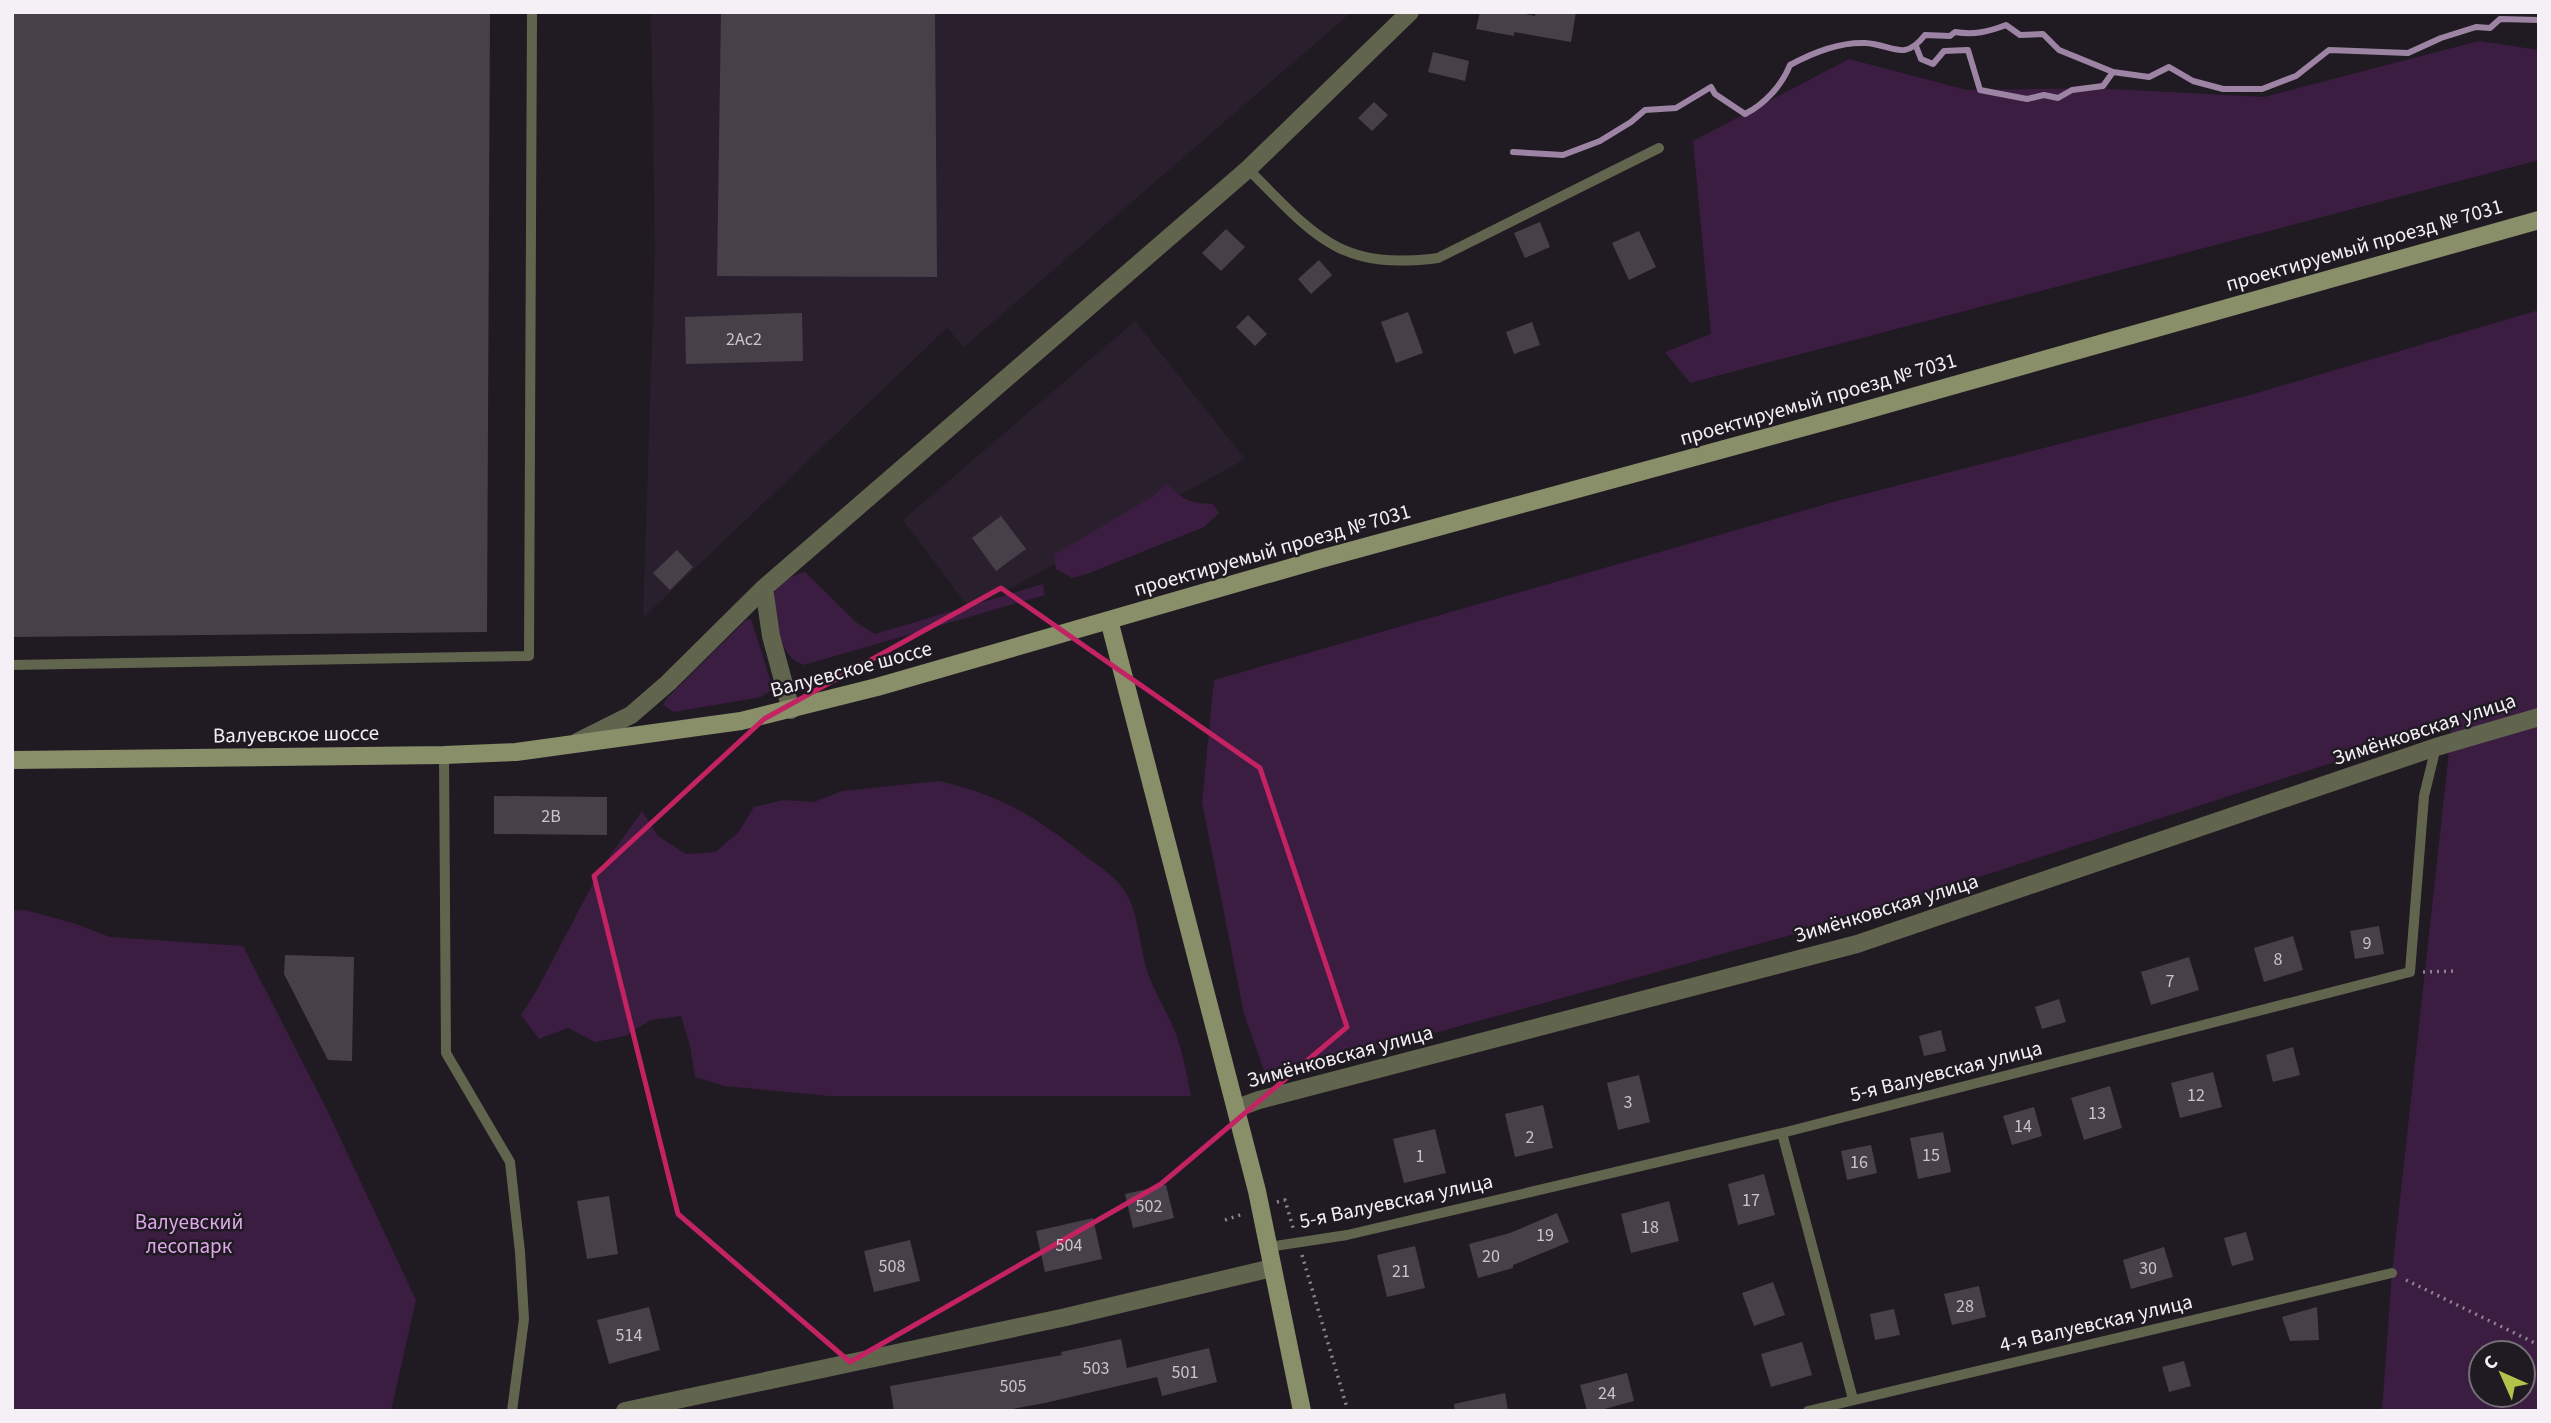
<svg xmlns="http://www.w3.org/2000/svg" width="2551" height="1423" viewBox="0 0 2551 1423" font-family="'Source Sans 3',sans-serif">
<style>
.built{fill:#2a202d}
.green{fill:#3b1d41;fill-rule:evenodd}
.lines{fill:none;stroke-linecap:round;stroke-linejoin:round}
.stream{stroke:#9e84a4;stroke-width:6}
.building{fill:#484049}
.path{stroke:#8a858c;stroke-width:3.5;stroke-dasharray:2 5;stroke-linecap:butt}
.lane{stroke:#61654e;stroke-width:10}
.street{stroke:#61654e;stroke-width:18}
.secondary{stroke:#888f69;stroke-width:18}
.marked{fill:none;stroke:#c42363;stroke-width:5;stroke-linejoin:round}
.labels{text-anchor:middle;stroke-width:5;stroke-linejoin:round;paint-order:stroke}
.number-label{font-size:18px;fill:#c9c4ca}
.street-label{font-size:21px;fill:#f4f0f5;stroke:#201a22}
.park-label{font-size:21px;fill:#dea7ea;stroke:#201a22}
</style>
<rect width="100%" height="100%" fill="#201a22"/>
<path class="built" d="M 651,12 L 1347,12 L 1347,16 L 964,347 L 947,328 L 643,618 L 655,251 Z
M 1135,321 L 1245,459 L 1013,587 L 967,605 L 903,520 Z"/>
<path class="green" d="M 2479,41 L 2539,50 L 2539,160 L 1690,383 L 1665,352 L 1711,334 L 1693,141 L 1849,59 L 1967,90 L 2094,88 L 2264,97 Z
M 2539,310 L 2539,1411 L 2382,1411 L 2392,1273 L 2452,724 L 1846,920 L 1267,1079 L 1244,1014 L 1202,802 L 1214,680 L 1837,501 L 2250,395 ZM 2481,1353 L 2523,1353 L 2523,1395 L 2481,1395 Z
M 1167,484 C 1183,500 1189,503 1213,504 L 1219,513 L 1204,527 L 1087,574 L 1072,578 L 1056,569 L 1054,555 L 1153,496 Z
M 805,572 L 857,623 L 875,634 L 1043,584 L 1045,595 L 804,665 C 797,662 791,659 787,652 C 780,642 771,604 774,593 C 779,580 793,576 805,572 Z
M 751,619 L 773,689 L 761,697 L 674,712 L 663,705 L 667,698 L 746,620 Z
M 939,781 C 1000,795 1036,817 1084,855 C 1097,865 1115,876 1124,890 C 1140,911 1139,955 1151,981 C 1158,999 1169,1016 1176,1034 C 1183,1054 1187,1075 1191,1096 L 829,1096 L 724,1086 L 695,1077 L 690,1046 L 681,1016 L 651,1020 L 625,1036 L 595,1042 L 568,1028 L 539,1039 L 521,1015 L 537,990 L 600,870 L 642,811 L 658,836 L 686,854 L 715,852 L 738,833 L 754,807 L 784,800 L 814,802 L 842,791 Z
M 12,910 L 25,910 L 73,923 L 110,937 L 243,946 L 327,1110 L 416,1300 L 391,1411 L 12,1411 Z"/>
<g class="lines">
<path class="stream" d="M 1916,46 L 1921,59 L 1933,64 L 1944,51 L 1968,50 L 1980,90 L 2027,99 L 2044,95 L 2058,98 L 2072,90 L 2103,86 L 2113,72
M 1513,152 L 1563,155 L 1600,141 L 1631,122 L 1645,110 L 1676,108 L 1711,87 L 1715,94 L 1745,114 C 1765,104 1782,85 1790,65 C 1812,53 1838,42 1865,43 C 1892,44 1903,63 1925,35 L 1950,36 L 1955,32 C 1974,35 1988,32 2006,25 L 2020,35 L 2043,34 L 2059,50 L 2113,72 L 2149,77 L 2169,67 L 2193,81 L 2223,89 L 2262,89 L 2296,76 L 2329,50 L 2408,53 L 2441,38 L 2476,27 L 2490,28 L 2500,19 L 2539,20"/>
</g>
<path class="building" d="M 12,12 L 490,12 L 487,632 L 12,637 Z
M 721,12 L 935,12 L 937,277 L 717,276 Z
M 1480,12 L 1516,12 L 1535,16 L 1536,12 L 1576,12 L 1571,42 L 1514,32 L 1514,36 L 1476,29 Z
M 1433,52 L 1469,61 L 1465,81 L 1428,72 Z
M 1374,102 L 1388,115 L 1372,131 L 1358,118 Z
M 1540,222 L 1550,247 L 1525,258 L 1514,233 Z
M 1226,229 L 1245,247 L 1221,271 L 1202,253 Z
M 1639,231 L 1656,267 L 1629,280 L 1612,243 Z
M 1319,260 L 1332,275 L 1311,294 L 1298,279 Z
M 1408,312 L 1423,353 L 1396,363 L 1381,322 Z
M 802,313 L 803,361 L 686,364 L 685,317 Z
M 1248,315 L 1267,334 L 1255,346 L 1236,327 Z
M 1532,322 L 1540,345 L 1514,354 L 1506,332 Z
M 1001,516 L 1026,549 L 996,571 L 972,538 Z
M 677,550 L 693,567 L 670,590 L 653,573 Z
M 494,796 L 607,797 L 607,835 L 494,834 Z
M 2379,926 L 2384,954 L 2355,959 L 2350,931 Z
M 2293,936 L 2303,970 L 2264,982 L 2254,948 Z
M 285,955 L 354,957 L 352,1061 L 328,1060 L 284,974 Z
M 2189,957 L 2199,990 L 2151,1005 L 2141,972 Z
M 2059,999 L 2066,1022 L 2042,1029 L 2035,1007 Z
M 1941,1030 L 1946,1051 L 1924,1056 L 1919,1036 Z
M 2293,1047 L 2300,1075 L 2273,1082 L 2266,1055 Z
M 2213,1072 L 2222,1107 L 2180,1118 L 2171,1083 Z
M 1639,1075 L 1650,1122 L 1618,1130 L 1607,1083 Z
M 2110,1086 L 2122,1128 L 2084,1140 L 2071,1098 Z
M 1543,1105 L 1553,1148 L 1515,1157 L 1505,1114 Z
M 2034,1107 L 2042,1136 L 2012,1145 L 2003,1116 Z
M 1435,1129 L 1446,1173 L 1404,1183 L 1393,1139 Z
M 1943,1132 L 1951,1172 L 1918,1179 L 1910,1138 Z
M 1871,1145 L 1877,1173 L 1847,1180 L 1841,1151 Z
M 1764,1174 L 1775,1215 L 1738,1225 L 1728,1184 Z
M 1166,1185 L 1174,1218 L 1133,1228 L 1125,1194 Z
M 609,1196 L 618,1254 L 587,1259 L 577,1201 Z
M 1669,1201 L 1679,1241 L 1631,1253 L 1621,1214 Z
M 1557,1213 L 1569,1242 L 1513,1265 L 1513,1268 L 1478,1278 L 1469,1244 L 1510,1233 Z
M 1093,1218 L 1102,1259 L 1045,1272 L 1036,1231 Z
M 2246,1232 L 2254,1260 L 2232,1266 L 2224,1238 Z
M 910,1240 L 920,1281 L 874,1292 L 864,1251 Z
M 1415,1246 L 1425,1288 L 1387,1297 L 1377,1255 Z
M 2164,1247 L 2173,1277 L 2131,1289 L 2123,1260 Z
M 1773,1282 L 1785,1315 L 1754,1326 L 1742,1293 Z
M 1979,1286 L 1986,1317 L 1952,1325 L 1944,1294 Z
M 649,1307 L 660,1350 L 609,1364 L 597,1320 Z
M 2317,1307 L 2319,1340 L 2290,1341 L 2282,1317 Z
M 1894,1309 L 1900,1335 L 1875,1340 L 1870,1314 Z
M 1121,1339 L 1127,1368 L 1209,1348 L 1217,1382 L 1162,1396 L 1157,1377 L 1045,1403 L 1001,1411 L 894,1411 L 890,1386 L 1062,1355 L 1061,1352 Z
M 1802,1342 L 1812,1375 L 1771,1387 L 1761,1354 Z
M 2184,1361 L 2191,1386 L 2169,1392 L 2162,1367 Z
M 1627,1373 L 1634,1401 L 1597,1411 L 1587,1411 L 1580,1385 Z
M 1505,1393 L 1508,1411 L 1455,1411 L 1454,1404 Z"/>
<g class="lines">
<path class="path" d="M 2423,972 L 2457,971
M 1277,1202 L 1285,1200 L 1294,1231
M 1225,1220 L 1243,1214
M 1302,1255 L 1348,1411
M 2406,1280 L 2539,1345"/>
<path class="lane" d="M 1248,169 C 1314,235 1338,271 1438,258 L 1659,148
M 12,665 L 529,656 L 532,12
M 444,755 L 446,1053 L 510,1162 L 520,1252 L 524,1319 L 512,1411
M 1782,1133 L 1853,1399
M 1268,1247 L 1347,1235 L 1782,1133 L 2410,972 L 2424,796 L 2436,747
M 1808,1411 L 2392,1273"/>
<path class="street" d="M 764,588 L 771,636 L 791,710
M 577,742 L 631,715 L 668,683 L 764,588 L 1248,169 L 1410,12
M 1237,1108 L 1259,1100 L 1857,944 L 2436,747 L 2539,717
M 625,1411 L 1066,1317 L 1272,1268"/>
<path class="secondary" d="M 1109,620 L 1257,1191 L 1302,1411
M 12,760 L 444,755 L 516,752 L 741,721 L 877,687 L 1317,560 L 1845,416 L 2539,220"/>
</g>
<path class="marked" d="M 1001,588 L 1260,768 L 1347,1027 L 1161,1184 L 850,1362 L 678,1214 L 594,876 L 764,719 Z"/>
<g class="labels">
<g class="number-label">
<text x="744" y="345">2Ас2</text>
<text x="551" y="822">2В</text>
<text x="2367" y="949">9</text>
<text x="2278" y="965">8</text>
<text x="2170" y="987">7</text>
<text x="2196" y="1101">12</text>
<text x="1628" y="1108">3</text>
<text x="2097" y="1119">13</text>
<text x="2023" y="1132">14</text>
<text x="1530" y="1143">2</text>
<text x="1931" y="1161">15</text>
<text x="1420" y="1162">1</text>
<text x="1859" y="1168">16</text>
<text x="1751" y="1206">17</text>
<text x="1149" y="1212">502</text>
<text x="1650" y="1233">18</text>
<text x="1545" y="1241">19</text>
<text x="1069" y="1251">504</text>
<text x="1491" y="1262">20</text>
<text x="892" y="1272">508</text>
<text x="2148" y="1274">30</text>
<text x="1401" y="1277">21</text>
<text x="1965" y="1312">28</text>
<text x="629" y="1341">514</text>
<text x="1096" y="1374">503</text>
<text x="1185" y="1378">501</text>
<text x="1013" y="1392">505</text>
<text x="1607" y="1399">24</text>
</g>
<g class="street-label">
<text transform="translate(2364 245) rotate(-16)" y="7">проектируемый проезд № 7031</text>
<text transform="translate(1818 399) rotate(-16)" y="7">проектируемый проезд № 7031</text>
<text transform="translate(1272 550) rotate(-16)" y="7">проектируемый проезд № 7031</text>
<text transform="translate(851 669) rotate(-15)" y="7">Валуевское шоссе</text>
<text transform="translate(2424 729) rotate(-18)" y="7">Зимёнковская улица</text>
<text transform="translate(296 734) rotate(-1)" y="7">Валуевское шоссе</text>
<text transform="translate(1886 908) rotate(-17)" y="7">Зимёнковская улица</text>
<text transform="translate(1340 1056) rotate(-15)" y="7">Зимёнковская улица</text>
<text transform="translate(1946 1071) rotate(-14)" y="7">5-я Валуевская улица</text>
<text transform="translate(1396 1201) rotate(-12)" y="7">5-я Валуевская улица</text>
<text transform="translate(2096 1323) rotate(-13)" y="7">4-я Валуевская улица</text>
</g>
<g class="park-label">
<text x="189" y="1229">Валуевский<tspan x="189" dy="24">лесопарк</tspan></text>
</g>
</g>
<rect width="2551" height="1423" fill="none" stroke="#f4f0f5" stroke-width="28"/>
<g transform="translate(2502 1374) rotate(315)"><circle r="33" fill="#201a22" stroke="#757076" stroke-width="2"/>
<path d="M0-5L12 26L0 18L-12 26Z" fill="#b2c34c"/>
<text y="-10" font-size="19" font-weight="bold" text-anchor="middle" fill="#f4f0f5">С</text>
</g>
</svg>
